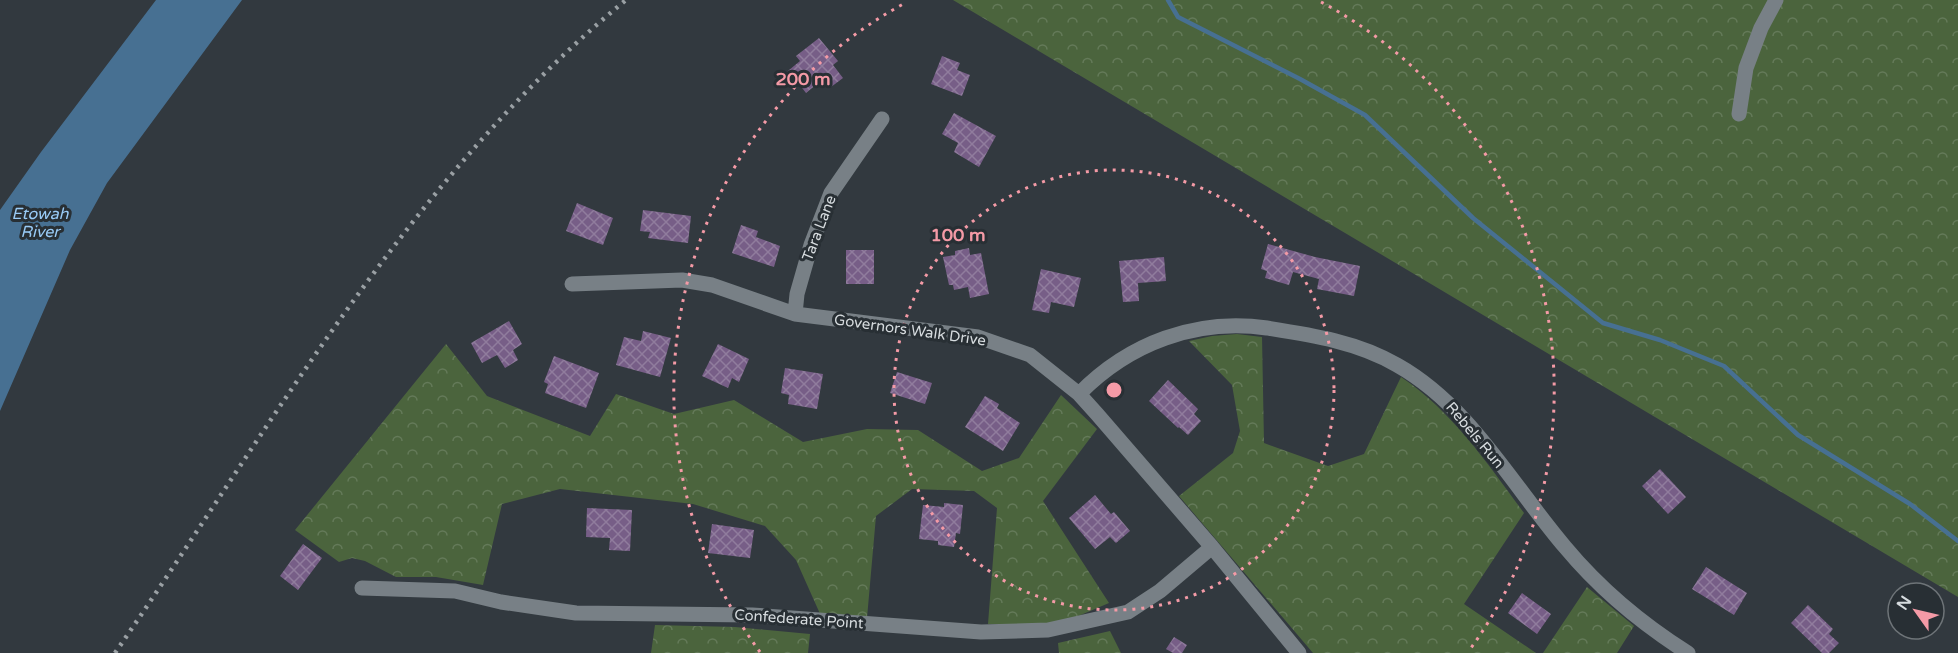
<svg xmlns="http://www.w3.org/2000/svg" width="1958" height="653" viewBox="0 0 1958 653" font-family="'Varela Round',sans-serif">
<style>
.forest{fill:url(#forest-crowns)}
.water{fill:#477092}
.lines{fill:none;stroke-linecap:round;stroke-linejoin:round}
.stream{stroke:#477092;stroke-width:4.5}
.building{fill:url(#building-cross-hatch)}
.minor{stroke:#788086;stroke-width:15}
.rail{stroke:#9aa0a4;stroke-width:4.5;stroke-dasharray:3 6;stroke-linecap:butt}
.ring{fill:none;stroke:#f49aa6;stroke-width:3;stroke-dasharray:3 6}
.labels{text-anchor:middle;stroke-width:6;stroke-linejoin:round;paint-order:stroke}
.street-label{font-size:15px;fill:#d6dbde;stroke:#282f34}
.water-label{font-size:16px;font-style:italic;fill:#99cbf6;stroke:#282f34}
.centre{fill:#f49aa6;stroke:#282f34;stroke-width:3}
.ring-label{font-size:18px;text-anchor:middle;font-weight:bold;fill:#f49aa6;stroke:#282f34;stroke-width:6;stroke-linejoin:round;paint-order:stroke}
</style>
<defs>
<pattern id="forest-crowns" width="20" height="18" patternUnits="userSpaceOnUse" patternTransform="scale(1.5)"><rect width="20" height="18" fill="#4b643d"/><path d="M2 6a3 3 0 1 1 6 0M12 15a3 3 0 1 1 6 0" fill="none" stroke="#647a59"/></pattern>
<pattern id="building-cross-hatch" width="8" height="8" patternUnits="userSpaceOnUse" patternTransform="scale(1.5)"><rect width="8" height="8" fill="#775e87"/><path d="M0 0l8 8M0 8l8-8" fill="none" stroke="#907c9d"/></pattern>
</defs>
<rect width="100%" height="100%" fill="#32393f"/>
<path class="forest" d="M 953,0 L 1958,0 L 1958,597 L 1069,69 Z
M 1237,334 L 1262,337 L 1264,443 L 1328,466 L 1364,454 L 1401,377 C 1453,412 1487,463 1524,513 L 1464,604 L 1536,653 L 1313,653 L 1179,496 L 1233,453 L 1240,431 L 1232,385 L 1189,341 L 1212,336 Z
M 446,344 L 487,396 L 590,436 L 616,394 L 674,414 L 734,400 L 803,442 L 867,429 L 918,430 L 982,471 L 1019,458 L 1061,395 L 1097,429 L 1043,501 L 1109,603 L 1076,617 L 1043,625 L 988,624 L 997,508 L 974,491 L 912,489 L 876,516 L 867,618 L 821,616 L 796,560 L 765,526 L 693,504 L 560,489 L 502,504 L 483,585 L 436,577 L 396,577 L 365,561 L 352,558 L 339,562 L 295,530 Z
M 1587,587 L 1634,626 L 1617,653 L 1543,653 Z
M 655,625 L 735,627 L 810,634 L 808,653 L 651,653 Z
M 1110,631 L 1121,653 L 1059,653 L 1058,643 Z"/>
<path class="water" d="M 156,0 L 242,0 L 107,183 L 70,250 L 0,411 L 0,210 L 41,152 Z"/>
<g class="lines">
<path class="stream" d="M 1168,0 L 1178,17 L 1300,79 L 1365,115 L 1473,218 L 1603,323 L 1660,340 L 1724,366 L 1798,435 L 1910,504 L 1958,541"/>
</g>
<path class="building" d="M 819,38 L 838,61 L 833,65 L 843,78 L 831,87 L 824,78 L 806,93 L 796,80 L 790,85 L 783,75 L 800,61 L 796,56 Z
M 942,56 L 960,63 L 957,70 L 970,75 L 962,96 L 931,84 Z
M 954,113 L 996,136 L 979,167 L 954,152 L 958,143 L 942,134 Z
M 577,203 L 613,218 L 603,245 L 566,231 Z
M 643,210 L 691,216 L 688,243 L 648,238 L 650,232 L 640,231 Z
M 741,225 L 758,231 L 756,237 L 780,246 L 774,267 L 732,253 Z
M 1268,244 L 1315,257 L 1360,266 L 1354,296 L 1317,289 L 1319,279 L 1293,272 L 1289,285 L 1265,278 L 1267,271 L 1261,269 Z
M 969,248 L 970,255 L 981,253 L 989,294 L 970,298 L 968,287 L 954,290 L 953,285 L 949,285 L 943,257 L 955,255 L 955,251 Z
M 846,250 L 874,250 L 874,284 L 846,284 Z
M 1164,257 L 1166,281 L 1138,283 L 1139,301 L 1123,302 L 1119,261 Z
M 1041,269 L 1081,278 L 1074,307 L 1051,302 L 1049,313 L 1032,310 Z
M 509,321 L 522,344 L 513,350 L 518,360 L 505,368 L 497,355 L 482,363 L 471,343 Z
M 643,331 L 671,338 L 660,377 L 616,365 L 624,337 L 641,341 Z
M 718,344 L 749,359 L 739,382 L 732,378 L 728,388 L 702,376 Z
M 554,356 L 599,373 L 586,408 L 545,393 L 548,384 L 544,382 Z
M 785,368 L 823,374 L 817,409 L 788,404 L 789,395 L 781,393 Z
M 897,372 L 932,383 L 925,404 L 890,393 Z
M 1168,380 L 1198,409 L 1194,414 L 1201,421 L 1188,435 L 1179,427 L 1178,428 L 1149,401 Z
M 985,396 L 999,404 L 997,408 L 1020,423 L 1003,451 L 965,427 Z
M 1660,469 L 1686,497 L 1668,514 L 1642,486 Z
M 1095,495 L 1111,514 L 1114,512 L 1130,531 L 1116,543 L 1110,537 L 1095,549 L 1069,518 Z
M 944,503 L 963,505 L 960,534 L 956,533 L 954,547 L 938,545 L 938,541 L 919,539 L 923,505 L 944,507 Z
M 587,508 L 632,510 L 630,551 L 609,550 L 610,538 L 586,537 Z
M 712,524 L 754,530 L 750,558 L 708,553 Z
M 303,544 L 322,558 L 298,590 L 280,576 Z
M 1706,567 L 1747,593 L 1734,615 L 1692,589 Z
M 1522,593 L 1551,614 L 1537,634 L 1508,613 Z
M 1808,605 L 1833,629 L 1829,634 L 1839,643 L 1829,653 L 1822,653 L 1791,623 Z
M 1174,637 L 1187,645 L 1182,653 L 1173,653 L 1166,649 Z"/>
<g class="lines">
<path class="minor" d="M 1739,114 L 1746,68 L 1761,28 L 1776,0
M 572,284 L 682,280 L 712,285 L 795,314 L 978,337 L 1030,355 L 1079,394 L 1097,414 L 1212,547 L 1299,653
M 795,314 L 797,294 L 811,245 L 831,193 L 882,119
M 1079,394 C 1129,343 1196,318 1267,328 C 1312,335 1358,342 1397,365 C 1470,406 1512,485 1565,547 C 1600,589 1642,624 1688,653
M 362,588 L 455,591 L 501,602 L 576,613 L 752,615 L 981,632 L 1048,630 L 1128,612 L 1160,591 L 1212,547"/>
<path class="rail" d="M 115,653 C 272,426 410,177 626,0"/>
</g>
<g class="ring">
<circle cx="1114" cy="390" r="220"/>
<path d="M760 652A440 440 0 0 1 907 2M1321 2A440 440 0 0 1 1468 652"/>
</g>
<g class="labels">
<g class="street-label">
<text transform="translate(819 228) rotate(-69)" y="5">Tara Lane</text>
<text transform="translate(910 330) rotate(8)" y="5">Governors Walk Drive</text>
<text transform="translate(1475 435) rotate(50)" y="5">Rebels Run</text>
<text transform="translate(799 619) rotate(4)" y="5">Confederate Point</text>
</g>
<g class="water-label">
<text x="40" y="219">Etowah<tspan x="40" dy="18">River</tspan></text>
</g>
</g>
<circle cx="1114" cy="390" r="9" class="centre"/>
<g class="ring-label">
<text x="803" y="85">200 m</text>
<text x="958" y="241">100 m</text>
</g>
<g transform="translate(1916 611) rotate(304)"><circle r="28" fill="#282f34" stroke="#6e7478" stroke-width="1.5"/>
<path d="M0-4.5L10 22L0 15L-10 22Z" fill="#f49aa6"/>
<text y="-9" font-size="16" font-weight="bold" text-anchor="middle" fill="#d6dbde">N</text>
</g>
</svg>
